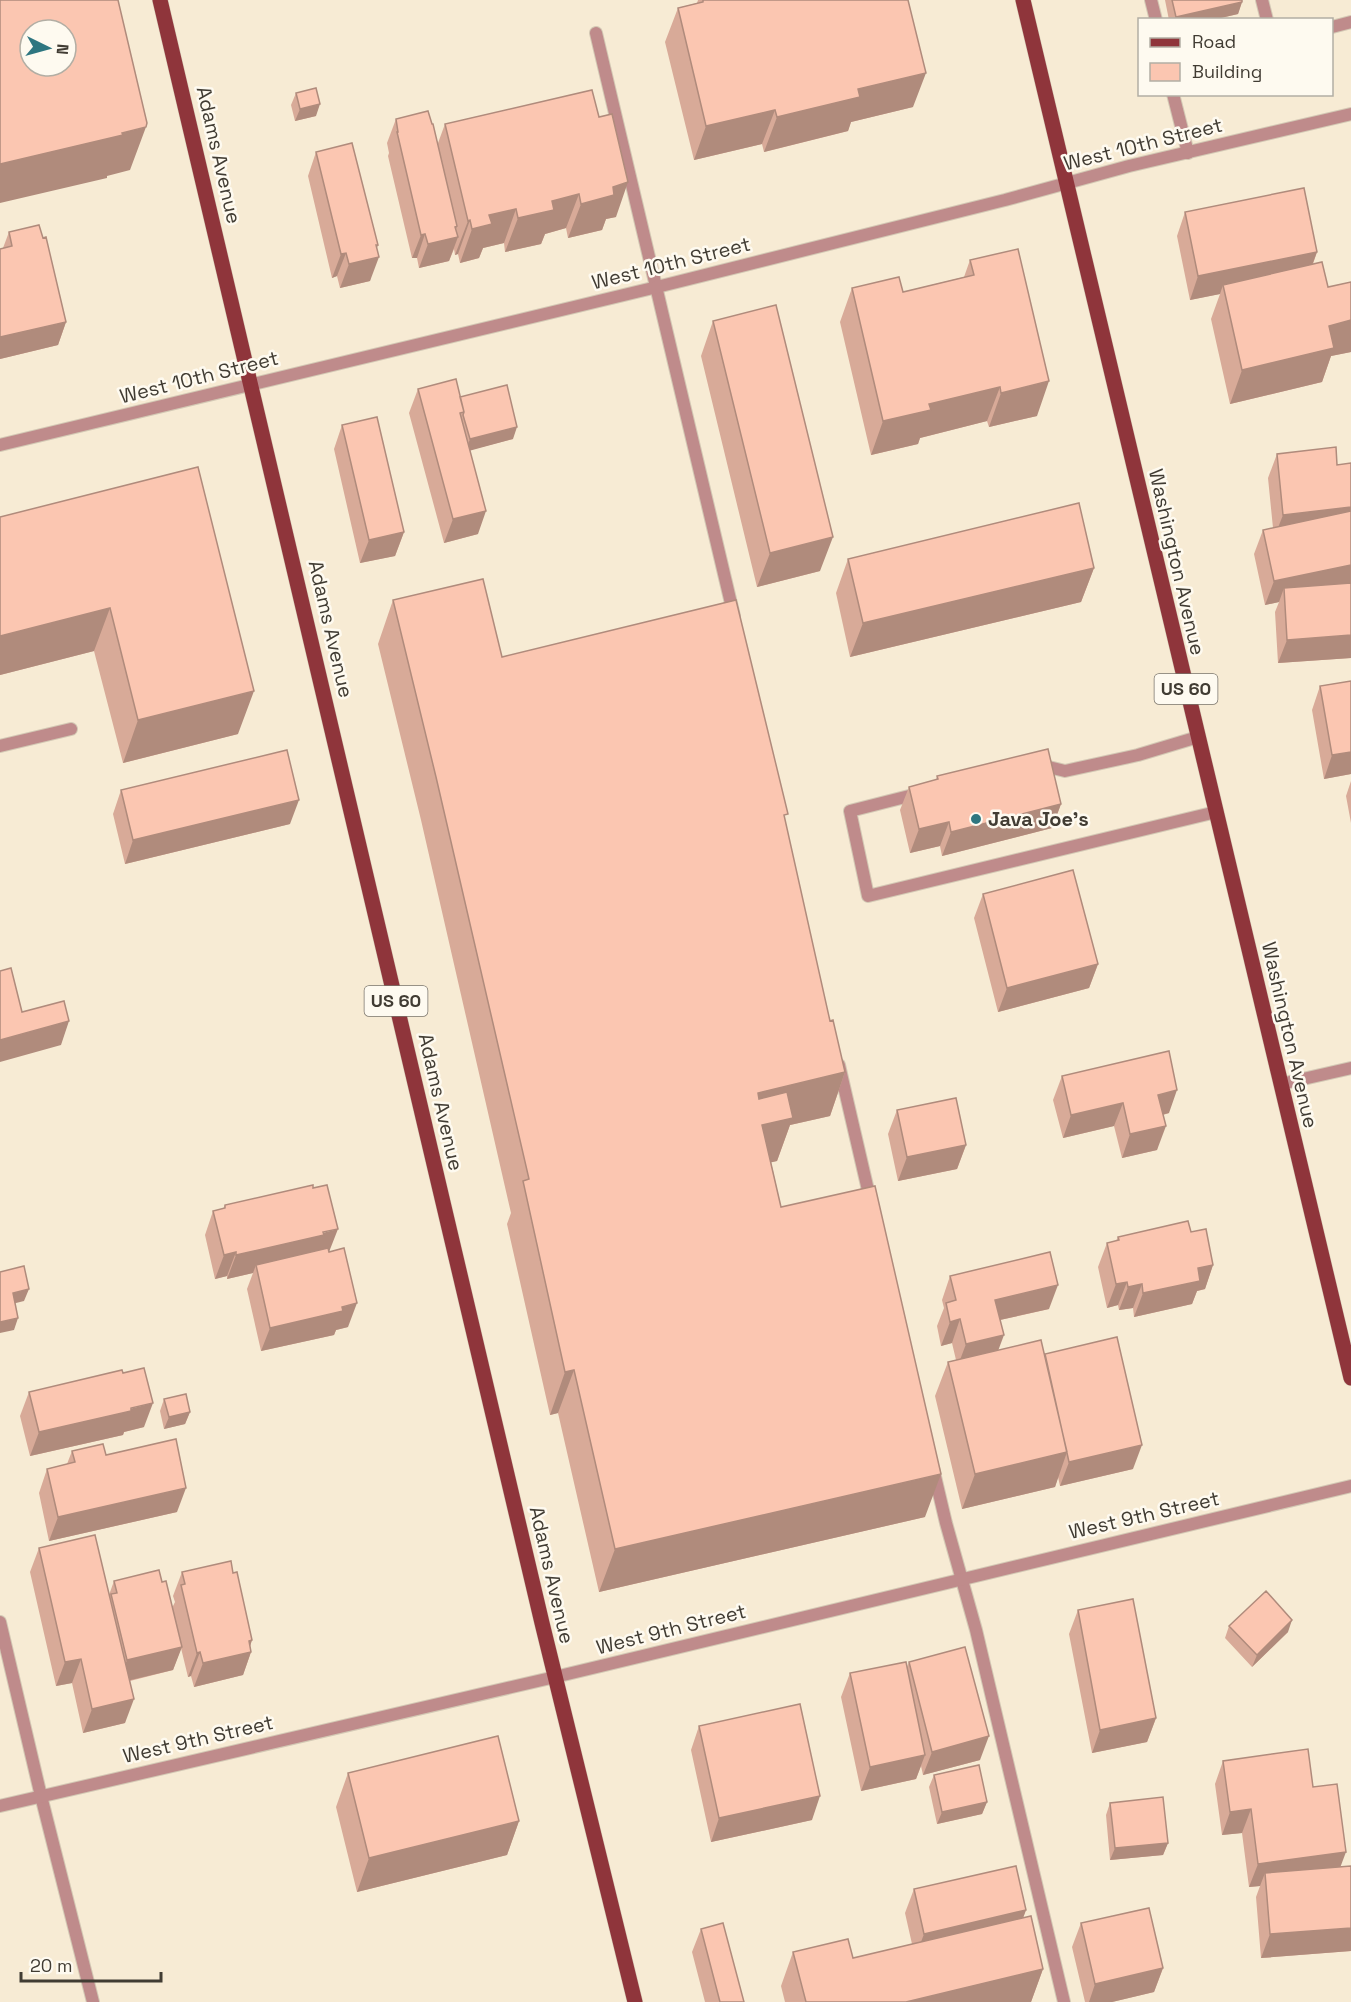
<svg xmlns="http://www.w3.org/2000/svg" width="1351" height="2002" viewBox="0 0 1351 2002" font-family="'Space Grotesk',sans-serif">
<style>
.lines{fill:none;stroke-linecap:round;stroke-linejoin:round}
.lane-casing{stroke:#d3c8b4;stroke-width:14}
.street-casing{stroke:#d3c8b4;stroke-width:14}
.primary-casing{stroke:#d3c8b4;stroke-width:16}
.lane{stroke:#bf8b8b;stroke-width:12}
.street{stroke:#bf8b8b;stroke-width:12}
.primary{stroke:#8f353b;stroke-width:15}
.wall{fill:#d8aa98}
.shaded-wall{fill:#b08b7c}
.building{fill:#fbc6b1;stroke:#b08b7c;stroke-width:1.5;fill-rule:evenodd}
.poi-dot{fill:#2e7680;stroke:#fefaf0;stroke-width:2}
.labels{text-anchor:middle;stroke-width:5;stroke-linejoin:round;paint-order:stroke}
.shield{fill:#fefaf0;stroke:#7a756c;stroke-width:1.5}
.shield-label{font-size:18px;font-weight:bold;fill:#413c33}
.street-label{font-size:20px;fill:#413c33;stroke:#fefaf0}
.poi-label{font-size:20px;font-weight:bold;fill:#413c33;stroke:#fefaf0;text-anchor:start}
</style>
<rect width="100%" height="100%" fill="#f7ebd4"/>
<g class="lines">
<g class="lane-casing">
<path id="lane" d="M 1151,0 L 1156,20
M 1262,0 L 1267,20
M 1332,27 L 1351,22
M 596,33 L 734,616
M 1173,94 L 1188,153
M 0,746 L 71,729
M 1036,764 L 1065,771 L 1138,755 L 1198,737
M 921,793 L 850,811 L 868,896 L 1216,812
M 839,1065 L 871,1203
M 933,1468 L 946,1523 L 976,1630 L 1064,2002
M 41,1796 L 93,2002"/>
</g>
<g class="street-casing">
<path id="street" d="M 0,445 L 657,287 L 1005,200 L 1129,166 L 1351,114
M 1281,1084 L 1351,1068
M 0,1622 L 41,1796
M 0,1806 L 555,1677 L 1351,1486"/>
</g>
<g class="primary-casing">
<path id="primary" d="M 160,0 L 542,1623 L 635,2002
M 1023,0 L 1351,1378"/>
</g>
<use href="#lane" class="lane"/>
<use href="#street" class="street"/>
<use href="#primary" class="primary"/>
</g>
<path class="wall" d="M 698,0 L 908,0 L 913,107 L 851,122 L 848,131 L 764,152 L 762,144 L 694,160 L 665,42 L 678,8 L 697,3 Z
M 1165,0 L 1242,0 L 1242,2 L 1238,14 L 1212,20 L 1169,20 Z
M 592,90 L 616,217 L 606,219 L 602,230 L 568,238 L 566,228 L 545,234 L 541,244 L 505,252 L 504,243 L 483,248 L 479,258 L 460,263 L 458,254 L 455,255 L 454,249 L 449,261 L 419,268 L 417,258 L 412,258 L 388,156 L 389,153 L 387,143 L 396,119 L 438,143 L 445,124 Z
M 296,93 L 316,116 L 295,121 L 291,105 Z
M 316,152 L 377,248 L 370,281 L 340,288 L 337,276 L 332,278 L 308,176 Z
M 1185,212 L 1317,252 L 1313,264 L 1328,287 L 1351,282 L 1351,352 L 1331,356 L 1322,382 L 1230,404 L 1211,319 L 1220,294 L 1190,300 L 1177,236 Z
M 9,232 L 66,322 L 58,345 L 0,359 L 0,249 L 3,248 Z
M 970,260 L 1037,416 L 989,427 L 987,421 L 920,438 L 918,444 L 871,455 L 840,322 L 852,288 L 903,292 L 964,277 Z
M 713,321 L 820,571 L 757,587 L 701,356 Z
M 418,389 L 460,397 L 513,439 L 470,450 L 478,534 L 444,543 L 409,413 Z
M 342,425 L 404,532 L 395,556 L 360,563 L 334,449 Z
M 1277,454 L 1337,465 L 1351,463 L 1351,658 L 1278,663 L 1275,612 L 1279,602 L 1265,605 L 1254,554 L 1263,530 L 1273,528 L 1268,478 Z
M 198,467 L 238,734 L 123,763 L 94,651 L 0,675 L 0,517 Z
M 848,559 L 1094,568 L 1081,602 L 850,657 L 836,593 Z
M 393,600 L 502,657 L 785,821 L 830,1021 L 845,1072 L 830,1116 L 790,1125 L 777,1161 L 771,1162 L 781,1207 L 925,1517 L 599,1592 L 558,1413 L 550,1415 L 507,1224 L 511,1213 L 421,820 L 378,644 Z
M 1351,681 L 1351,774 L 1324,779 L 1312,710 L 1320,686 Z
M 937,776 L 1061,804 L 1052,828 L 942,856 L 940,846 L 910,853 L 900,810 L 909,787 L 936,780 Z
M 1351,781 L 1351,823 L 1346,796 Z
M 121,790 L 290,824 L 125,864 L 113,814 Z
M 983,894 L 1098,964 L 1089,988 L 998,1012 L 974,918 Z
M 1062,1076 L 1169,1113 L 1163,1115 L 1157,1150 L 1122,1158 L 1114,1126 L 1063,1138 L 1053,1100 Z
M 897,1110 L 966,1145 L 957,1169 L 898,1181 L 888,1134 Z
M 225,1205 L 329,1252 L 348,1327 L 336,1330 L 334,1335 L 261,1351 L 247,1289 L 253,1273 L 227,1279 L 227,1276 L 215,1279 L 205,1235 L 213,1211 L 223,1209 Z
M 1191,1232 L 1213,1265 L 1205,1289 L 1197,1291 L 1192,1304 L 1134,1317 L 1133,1308 L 1119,1310 L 1118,1305 L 1107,1308 L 1098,1267 L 1107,1243 L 1116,1241 L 1118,1237 Z
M 950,1276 L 1049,1309 L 1000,1320 L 998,1350 L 1045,1354 L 1133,1469 L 1060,1486 L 1058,1477 L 1055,1487 L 962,1509 L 935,1396 L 948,1362 L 956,1360 L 952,1343 L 941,1346 L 937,1326 L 944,1308 L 942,1300 Z
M 29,1392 L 144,1427 L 124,1432 L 123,1435 L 30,1456 L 20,1416 Z
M 164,1399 L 190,1412 L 185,1424 L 164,1429 L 160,1411 Z
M 72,1451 L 106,1455 L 177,1512 L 49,1541 L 39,1493 L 47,1469 L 67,1464 Z
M 39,1548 L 109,1595 L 114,1581 L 162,1582 L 172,1608 L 175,1602 L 173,1596 L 182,1572 L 233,1573 L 252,1640 L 250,1646 L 251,1652 L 243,1675 L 194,1687 L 191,1676 L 188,1677 L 181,1648 L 173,1670 L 130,1681 L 125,1723 L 83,1733 L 72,1683 L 56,1686 L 30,1572 Z
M 1078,1610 L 1156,1718 L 1147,1742 L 1092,1753 L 1069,1634 Z
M 1229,1626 L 1288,1632 L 1252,1667 L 1225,1638 Z
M 909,1662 L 980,1760 L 923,1775 L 921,1766 L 916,1779 L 861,1791 L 841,1697 L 850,1673 L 907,1667 Z
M 699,1726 L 812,1820 L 711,1842 L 691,1750 Z
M 1223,1761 L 1313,1787 L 1340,1867 L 1351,1866 L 1351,1951 L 1261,1958 L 1256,1897 L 1260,1886 L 1249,1887 L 1242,1833 L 1222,1835 L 1215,1784 Z
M 348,1773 L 519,1821 L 507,1855 L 357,1892 L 336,1807 Z
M 934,1775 L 987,1802 L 982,1814 L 937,1824 L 929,1787 Z
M 1110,1803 L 1168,1843 L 1163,1855 L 1110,1860 L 1106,1815 Z
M 914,1889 L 1026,1910 L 1023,1918 L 1043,1969 L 1031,2002 L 785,2002 L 781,1986 L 793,1952 L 853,1958 L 912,1944 L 905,1913 Z
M 1081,1923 L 1163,1968 L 1154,1992 L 1112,2002 L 1085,2002 L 1072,1947 Z
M 701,1929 L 744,2002 L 705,2002 L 692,1952 Z"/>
<path class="shaded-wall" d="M 1242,2 L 1238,14 L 1212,20 L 1175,20 L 1176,17 Z
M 926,73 L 913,107 L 851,122 L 848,131 L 764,152 L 777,117 L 858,89 Z
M 320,104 L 316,116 L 295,121 L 300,109 Z
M 775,110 L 762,144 L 694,160 L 706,126 Z
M 146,127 L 130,170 L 107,176 L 107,178 L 0,203 L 0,164 Z
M 628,182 L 616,217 L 606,219 L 602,230 L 568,238 L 581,204 L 613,187 Z
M 579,194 L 566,228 L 545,234 L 541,244 L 505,252 L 518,218 L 552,201 Z
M 516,209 L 504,243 L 483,248 L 479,258 L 460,263 L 472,229 L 489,215 Z
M 470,220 L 458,254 L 455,255 L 468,221 Z
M 457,226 L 453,238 L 458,237 L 449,261 L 419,268 L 428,244 L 455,227 Z
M 425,234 L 417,258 L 412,258 L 421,235 Z
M 376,245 L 378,245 L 373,258 L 379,257 L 370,281 L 340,288 L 349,264 Z
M 1317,252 L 1308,276 L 1223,285 L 1220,294 L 1190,300 L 1198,276 Z
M 346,253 L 337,276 L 332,278 L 341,254 Z
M 1351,320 L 1351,352 L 1331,356 L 1322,382 L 1230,404 L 1242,370 L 1329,326 Z
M 66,322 L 58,345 L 0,359 L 0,337 Z
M 1049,381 L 1037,416 L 989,427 L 1001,393 Z
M 1000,387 L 987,421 L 920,438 L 918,444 L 871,455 L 883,421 L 929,404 Z
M 517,427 L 513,439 L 465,452 L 470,439 Z
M 1351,507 L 1351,530 L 1274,538 L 1283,515 Z
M 486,511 L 478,534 L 444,543 L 453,519 Z
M 404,532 L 395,556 L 360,563 L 369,540 Z
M 833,537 L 820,571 L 757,587 L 770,553 Z
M 1351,565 L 1351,586 L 1284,588 L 1279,602 L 1265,605 L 1274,581 Z
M 1094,568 L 1081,602 L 850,657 L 863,623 Z
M 110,608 L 94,651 L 0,675 L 0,636 Z
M 1351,635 L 1351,658 L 1278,663 L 1287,640 Z
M 254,691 L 238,734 L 123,763 L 138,720 Z
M 1351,752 L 1351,774 L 1324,779 L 1332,755 Z
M 299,800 L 290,824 L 125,864 L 133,840 Z
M 1061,804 L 1052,828 L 942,856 L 951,832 Z
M 949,822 L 940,846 L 910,853 L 919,829 Z
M 1098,964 L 1089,988 L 998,1012 L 1007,988 Z
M 69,1021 L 61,1045 L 0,1062 L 0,1040 Z
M 845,1072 L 830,1116 L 790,1125 L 777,1161 L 746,1168 L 758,1093 Z
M 1177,1090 L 1169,1113 L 1149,1118 L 1158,1095 Z
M 1123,1103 L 1114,1126 L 1063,1138 L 1071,1115 Z
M 1166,1126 L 1157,1150 L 1122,1158 L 1130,1134 Z
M 966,1145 L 957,1169 L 898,1181 L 907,1157 Z
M 338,1229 L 329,1252 L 256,1265 L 253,1273 L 227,1279 L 236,1255 Z
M 236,1252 L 227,1276 L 215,1279 L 224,1255 Z
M 1213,1265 L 1205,1289 L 1197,1291 L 1192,1304 L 1134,1317 L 1143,1293 L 1198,1268 Z
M 1127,1282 L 1118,1305 L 1107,1308 L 1116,1284 Z
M 1142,1284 L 1133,1308 L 1119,1310 L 1128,1287 Z
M 1058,1285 L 1049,1309 L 986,1323 L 995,1300 Z
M 29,1289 L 24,1301 L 8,1305 L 13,1293 Z
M 357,1303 L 348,1327 L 336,1330 L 334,1335 L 261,1351 L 270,1328 Z
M 18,1318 L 14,1330 L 0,1333 L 0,1322 Z
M 960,1319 L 952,1343 L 941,1346 L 950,1322 Z
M 1004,1335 L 995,1359 L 957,1368 L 966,1344 Z
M 574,1370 L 558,1413 L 550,1415 L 565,1372 Z
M 153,1403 L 144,1427 L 124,1432 L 123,1435 L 30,1456 L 39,1432 Z
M 190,1412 L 185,1424 L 164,1429 L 169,1417 Z
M 1142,1445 L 1133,1469 L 1060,1486 L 1069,1462 Z
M 1067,1452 L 1055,1487 L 962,1509 L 975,1474 Z
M 941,1474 L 925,1517 L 599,1592 L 615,1549 Z
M 186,1488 L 177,1512 L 49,1541 L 58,1517 Z
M 1292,1620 L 1288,1632 L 1252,1667 L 1257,1655 Z
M 252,1640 L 248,1652 L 251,1652 L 243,1675 L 194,1687 L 203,1663 Z
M 182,1647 L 173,1670 L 118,1683 L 127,1660 Z
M 200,1652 L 191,1676 L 188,1677 L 197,1653 Z
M 81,1659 L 72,1683 L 56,1686 L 65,1662 Z
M 134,1699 L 125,1723 L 83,1733 L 92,1709 Z
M 1156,1718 L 1147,1742 L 1092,1753 L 1100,1730 Z
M 989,1736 L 980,1760 L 923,1775 L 932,1752 Z
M 925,1755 L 916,1779 L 861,1791 L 870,1767 Z
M 820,1796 L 812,1820 L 711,1842 L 719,1818 Z
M 987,1802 L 982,1814 L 937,1824 L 942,1812 Z
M 1251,1809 L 1242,1833 L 1222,1835 L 1230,1812 Z
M 519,1821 L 507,1855 L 357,1892 L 369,1858 Z
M 1168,1843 L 1163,1855 L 1110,1860 L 1115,1848 Z
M 1346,1852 L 1337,1876 L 1265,1873 L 1260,1886 L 1249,1887 L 1258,1864 Z
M 1026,1910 L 1017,1934 L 915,1958 L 924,1934 Z
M 1351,1928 L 1351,1951 L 1261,1958 L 1270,1934 Z
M 1163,1968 L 1154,1992 L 1112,2002 L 1089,2002 L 1095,1984 Z
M 1043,1969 L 1031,2002 L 906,2002 Z"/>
<path class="building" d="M 0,0 L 118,0 L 147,123 L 146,127 L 122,133 L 123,135 L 0,164 ZM 30,30 L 66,30 L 66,66 L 30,66 Z
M 703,0 L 908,0 L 926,73 L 858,89 L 860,97 L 777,117 L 775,110 L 706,126 L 678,8 L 703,2 Z
M 1172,0 L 1242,0 L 1242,2 L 1176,17 Z
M 316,88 L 320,104 L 300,109 L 296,93 Z
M 592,90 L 599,117 L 612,114 L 628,182 L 613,187 L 614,195 L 581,204 L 579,194 L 552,201 L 554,210 L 518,218 L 516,209 L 489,215 L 492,224 L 472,229 L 470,220 L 468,221 L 445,124 Z
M 428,111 L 432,124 L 433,124 L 457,226 L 455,227 L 458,237 L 428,244 L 425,234 L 421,235 L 397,132 L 398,132 L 396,119 Z
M 352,143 L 378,245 L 376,245 L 379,257 L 349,264 L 346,253 L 341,254 L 316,152 Z
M 1304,188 L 1317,252 L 1198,276 L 1185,212 Z
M 39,225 L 43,238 L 46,237 L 66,322 L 0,337 L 0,249 L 12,246 L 9,232 Z
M 1018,249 L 1049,381 L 1001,393 L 1000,387 L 929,404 L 931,410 L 883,421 L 852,288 L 899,277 L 903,292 L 974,275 L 970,260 Z
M 1322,262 L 1328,287 L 1351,282 L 1351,320 L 1329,326 L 1334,348 L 1242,370 L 1223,285 Z
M 776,305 L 833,537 L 770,553 L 713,321 Z
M 456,379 L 464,412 L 460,413 L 486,511 L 453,519 L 418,389 Z
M 507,385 L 517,427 L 470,439 L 463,415 L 464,412 L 460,397 Z
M 377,417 L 404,532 L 369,540 L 342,425 Z
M 1336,447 L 1337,465 L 1351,463 L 1351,507 L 1283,515 L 1277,454 Z
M 198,467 L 254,691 L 138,720 L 110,608 L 0,636 L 0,517 Z
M 1079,503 L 1094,568 L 863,623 L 848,559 Z
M 1351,511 L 1351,565 L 1274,581 L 1263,530 Z
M 483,579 L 502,657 L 736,600 L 788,814 L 784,815 L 830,1021 L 833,1020 L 845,1072 L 758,1093 L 759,1099 L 787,1092 L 793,1118 L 762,1125 L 781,1207 L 875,1186 L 941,1474 L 615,1549 L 574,1370 L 565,1372 L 523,1181 L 529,1179 L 436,777 L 393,600 Z
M 1351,583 L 1351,635 L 1287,640 L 1284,588 Z
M 1351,681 L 1351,752 L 1332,755 L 1320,686 Z
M 1048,749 L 1061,804 L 951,832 L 949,822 L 919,829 L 909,787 L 938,779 L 937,776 Z
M 287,750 L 299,800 L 133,840 L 121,790 Z
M 1073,870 L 1098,964 L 1007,988 L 983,894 Z
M 11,968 L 22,1012 L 64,1001 L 69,1021 L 0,1040 L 0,971 Z
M 1169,1051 L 1177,1090 L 1158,1095 L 1166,1126 L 1130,1134 L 1123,1103 L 1071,1115 L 1062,1076 Z
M 956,1098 L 966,1145 L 907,1157 L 897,1110 Z
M 313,1185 L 313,1188 L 327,1185 L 338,1229 L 323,1232 L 324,1235 L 236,1255 L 236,1252 L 224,1255 L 213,1211 L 225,1208 L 225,1205 Z
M 1188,1221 L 1191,1232 L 1206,1229 L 1213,1265 L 1198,1268 L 1200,1281 L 1143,1293 L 1142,1284 L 1128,1287 L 1127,1282 L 1116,1284 L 1107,1243 L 1119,1240 L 1118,1237 Z
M 328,1248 L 329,1252 L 344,1248 L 357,1303 L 342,1307 L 343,1311 L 270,1328 L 256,1265 Z
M 1050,1252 L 1058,1285 L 995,1300 L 1004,1335 L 966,1344 L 960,1319 L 950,1322 L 946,1303 L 956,1300 L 950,1276 Z
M 24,1266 L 29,1289 L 13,1293 L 18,1318 L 0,1322 L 0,1272 Z
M 1117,1337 L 1142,1445 L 1069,1462 L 1045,1354 Z
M 1041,1340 L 1067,1452 L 975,1474 L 948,1362 Z
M 144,1368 L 153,1403 L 131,1408 L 131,1411 L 39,1432 L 29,1392 L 122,1370 L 123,1373 Z
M 186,1394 L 190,1412 L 169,1417 L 164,1399 Z
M 176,1439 L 186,1488 L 58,1517 L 47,1469 L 75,1462 L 72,1451 L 103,1444 L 106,1455 Z
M 95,1535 L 134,1699 L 92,1709 L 81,1659 L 65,1662 L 39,1548 Z
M 231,1561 L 233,1573 L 237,1572 L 252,1640 L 249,1641 L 251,1652 L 203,1663 L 200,1652 L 197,1653 L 181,1585 L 185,1584 L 182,1572 Z
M 159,1570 L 162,1582 L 166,1581 L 182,1647 L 127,1660 L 111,1594 L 117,1593 L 114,1581 Z
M 1266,1591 L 1292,1620 L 1257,1655 L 1229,1626 Z
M 1133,1599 L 1156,1718 L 1100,1730 L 1078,1610 Z
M 965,1647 L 989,1736 L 932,1752 L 909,1662 Z
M 906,1662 L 925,1755 L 870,1767 L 850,1673 Z
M 800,1704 L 820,1796 L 719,1818 L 699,1726 Z
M 498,1736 L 519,1821 L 369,1858 L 348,1773 Z
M 1308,1749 L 1313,1787 L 1337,1784 L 1346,1852 L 1258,1864 L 1251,1809 L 1230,1812 L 1223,1761 Z
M 979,1765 L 987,1802 L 942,1812 L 934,1775 Z
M 1163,1797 L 1168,1843 L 1115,1848 L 1110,1803 Z
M 1016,1866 L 1026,1910 L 924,1934 L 914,1889 Z
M 1351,1866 L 1351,1928 L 1270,1934 L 1265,1873 Z
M 1149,1908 L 1163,1968 L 1095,1984 L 1081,1923 Z
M 1031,1916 L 1043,1969 L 906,2002 L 806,2002 L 793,1952 L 848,1939 L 853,1958 Z
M 723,1923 L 744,2002 L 720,2002 L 701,1929 Z"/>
<circle class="poi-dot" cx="976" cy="819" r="6"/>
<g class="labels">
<g class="shield">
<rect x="1154.5" y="674" width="63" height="30" rx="4.5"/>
<rect x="364.5" y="986" width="63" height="30" rx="4.5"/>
</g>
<g class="shield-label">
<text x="1186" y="695">US 60</text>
<text x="396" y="1007">US 60</text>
</g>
<g class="street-label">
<text transform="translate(1143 144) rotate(-14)" y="7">West 10th Street</text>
<text transform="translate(219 155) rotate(77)" y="7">Adams Avenue</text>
<text transform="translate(671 263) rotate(-14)" y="7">West 10th Street</text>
<text transform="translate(199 377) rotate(-14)" y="7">West 10th Street</text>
<text transform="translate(1177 562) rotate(77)" y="7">Washington Avenue</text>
<text transform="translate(331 629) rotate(77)" y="7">Adams Avenue</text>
<text transform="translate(1290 1035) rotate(77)" y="7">Washington Avenue</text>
<text transform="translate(441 1102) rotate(77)" y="7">Adams Avenue</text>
<text transform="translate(1144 1515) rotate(-13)" y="7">West 9th Street</text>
<text transform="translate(552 1575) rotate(77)" y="7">Adams Avenue</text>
<text transform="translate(671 1629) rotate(-14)" y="7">West 9th Street</text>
<text transform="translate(198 1739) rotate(-13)" y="7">West 9th Street</text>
</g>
<g class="poi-label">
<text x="988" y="826">Java Joe's</text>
</g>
</g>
<rect x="1138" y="18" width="195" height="78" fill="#fefaf0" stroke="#b2aea4" stroke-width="1.5"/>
<rect x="1150" y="38" width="30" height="9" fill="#8f353b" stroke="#b2aea4" stroke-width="1.5"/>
<text x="1192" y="48" font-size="18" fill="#413c33">Road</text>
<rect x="1150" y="63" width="30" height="18" fill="#fbc6b1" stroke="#b2aea4" stroke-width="1.5"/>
<text x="1192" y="78" font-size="18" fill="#413c33">Building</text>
<g transform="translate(48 48) rotate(95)"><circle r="28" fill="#fefaf0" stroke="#b2aea4" stroke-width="1.5"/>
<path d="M0-4.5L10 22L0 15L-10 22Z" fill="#2e7680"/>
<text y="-9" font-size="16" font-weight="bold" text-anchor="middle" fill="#413c33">N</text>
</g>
<path d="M21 1972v9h140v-9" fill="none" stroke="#413c33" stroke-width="3"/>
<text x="30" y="1972" font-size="18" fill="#413c33" stroke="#fefaf0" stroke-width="4.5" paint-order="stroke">20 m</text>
</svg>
